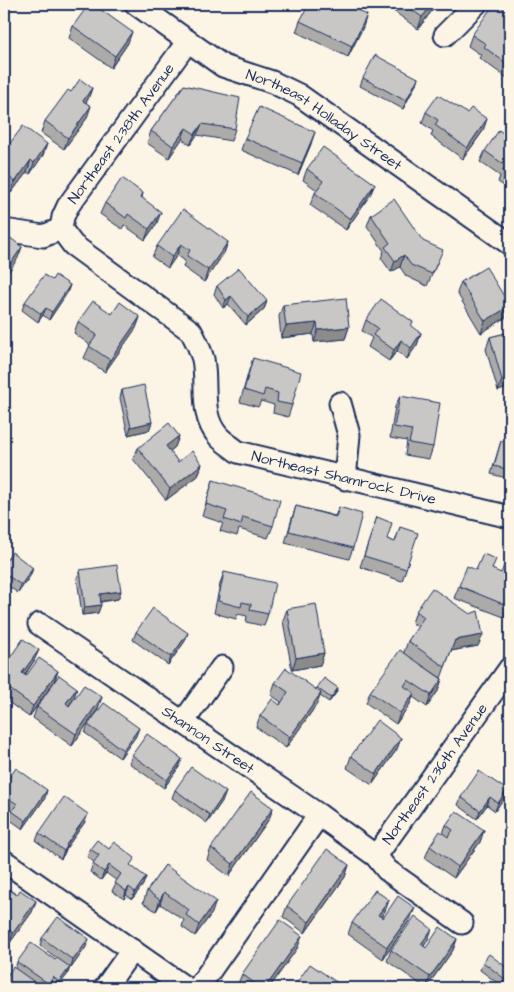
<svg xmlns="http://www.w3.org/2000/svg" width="514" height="992" viewBox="0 0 514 992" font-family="'Architects Daughter',sans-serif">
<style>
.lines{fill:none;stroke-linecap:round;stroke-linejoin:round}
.minor-casing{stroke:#1b2f5e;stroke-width:25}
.minor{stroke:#fcf5e5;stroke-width:21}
.wall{fill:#acabaa;stroke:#1b2f5e}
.shaded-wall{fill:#8c8b8b;stroke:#1b2f5e}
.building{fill:#c8c7c6;stroke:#1b2f5e}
.labels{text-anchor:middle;stroke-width:4;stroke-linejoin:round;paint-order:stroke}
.street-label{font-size:15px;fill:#1b2f5e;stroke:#fcf5e5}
</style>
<rect width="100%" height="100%" fill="#fcf5e5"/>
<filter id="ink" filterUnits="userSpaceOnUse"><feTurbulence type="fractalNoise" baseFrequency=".02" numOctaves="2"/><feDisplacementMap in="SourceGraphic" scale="10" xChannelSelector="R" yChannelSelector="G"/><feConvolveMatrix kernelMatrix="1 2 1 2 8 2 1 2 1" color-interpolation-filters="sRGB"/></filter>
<g filter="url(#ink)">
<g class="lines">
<g class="minor-casing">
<g id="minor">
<path id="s1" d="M 136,4 L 223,66 L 272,82 L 299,95 L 510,244"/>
<path d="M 445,35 L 476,4"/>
<path id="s2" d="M 61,229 L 73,245 L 191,331 C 196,340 200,349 203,359 C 208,385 199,416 219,437 C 225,443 232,447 238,452 L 510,517"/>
<path id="s3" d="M 61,229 L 63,217 L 68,206 L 188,41"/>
<path d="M 4,230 L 43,236 L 61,229"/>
<path d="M 340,403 L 349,435 L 345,479"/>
<path id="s4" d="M 39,624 L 319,815 L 376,856 L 387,870 L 462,923"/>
<path d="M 184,721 L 222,667"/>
<path id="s5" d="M 376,856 L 510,668"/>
<path d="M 4,861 L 186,988"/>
<path d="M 105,988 L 132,950"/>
<path d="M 198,988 L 319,815"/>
</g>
</g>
<use href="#minor" class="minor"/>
</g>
<path class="wall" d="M 264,4 L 274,4 L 273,8 Z
M 276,4 L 288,4 L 285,9 Z
M 389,4 L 437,4 L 418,29 L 388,7 Z
M 300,21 L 363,27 L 348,57 L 296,32 Z
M 73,26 L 128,43 L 111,68 L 69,38 Z
M 472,35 L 509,37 L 510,37 L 510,80 L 479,58 L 481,55 L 468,46 Z
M 363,78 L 418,78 L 415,86 L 403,109 L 360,86 Z
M 184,85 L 235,129 L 231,141 L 197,135 L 190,145 L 182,139 L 169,158 L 147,143 L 151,131 Z
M 92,88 L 88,99 L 86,103 L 87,118 L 64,149 L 41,133 L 45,121 L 71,92 Z
M 426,112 L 467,113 L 483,131 L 463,159 L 431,136 L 433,131 L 422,123 Z
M 245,138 L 311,144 L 298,175 L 241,150 Z
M 510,138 L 510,190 L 498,182 L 500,176 L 480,162 L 485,151 Z
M 47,144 L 43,155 L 30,174 L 27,172 L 11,193 L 4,188 L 4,151 Z
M 307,169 L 375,184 L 370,195 L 346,230 L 310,205 L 315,193 L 317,190 L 303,180 Z
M 143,193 L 142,198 L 157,223 L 145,240 L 124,225 L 122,229 L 100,214 L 105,203 Z
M 371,215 L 423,241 L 438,261 L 427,286 L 406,276 L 400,267 L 391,272 L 381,258 L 384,251 L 367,226 Z
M 228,242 L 224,253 L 204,282 L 183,267 L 185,261 L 177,255 L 168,268 L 152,257 L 157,246 Z
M 52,280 L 70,285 L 67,293 L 49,320 L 43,315 L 38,322 L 22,310 L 25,302 Z
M 461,282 L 505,318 L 481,333 L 457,293 Z
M 217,286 L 267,301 L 264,309 L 246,325 L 228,304 L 223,308 L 214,294 Z
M 283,305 L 349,327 L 345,339 L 314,342 L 313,334 L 281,338 L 279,316 Z
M 112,314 L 140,317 L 136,328 L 105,372 L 84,358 L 90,345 L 74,333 L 78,322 Z
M 366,320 L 412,326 L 421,333 L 417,345 L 407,359 L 397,351 L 389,361 L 368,347 L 372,338 L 362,331 Z
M 510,332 L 510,398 L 507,388 L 498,391 L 486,349 L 490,337 Z
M 253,358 L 292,405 L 288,417 L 273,413 L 274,405 L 261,401 L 258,407 L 240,402 L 249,370 Z
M 122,390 L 152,422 L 149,430 L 128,435 L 120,398 Z
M 400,396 L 433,447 L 429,459 L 405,455 L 407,441 L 390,438 L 395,407 Z
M 179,436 L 175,447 L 170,451 L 178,462 L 202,464 L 198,476 L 166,500 L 133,459 L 138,448 Z
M 501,441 L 510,443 L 510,479 L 491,474 Z
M 213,480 L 273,526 L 268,538 L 239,529 L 237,536 L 220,531 L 223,523 L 202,516 Z
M 296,506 L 335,516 L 339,507 L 353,548 L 349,559 L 285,543 L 292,518 Z
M 377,517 L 387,539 L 395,542 L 400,527 L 406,569 L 402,581 L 360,567 Z
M 4,564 L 33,568 L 30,576 L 18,593 L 4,583 Z
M 493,569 L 510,601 L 504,617 L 454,598 L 459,586 L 476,570 Z
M 80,570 L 121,591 L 118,599 L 101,602 L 98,613 L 82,615 L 77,578 Z
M 224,572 L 268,614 L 264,626 L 246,622 L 247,616 L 238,614 L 236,619 L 214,613 L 220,584 Z
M 287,609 L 324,653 L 320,665 L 292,670 L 283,621 Z
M 416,611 L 478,646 L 451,651 L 441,678 L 421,665 L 442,679 L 438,691 L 427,707 L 413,697 L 410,704 L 396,724 L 366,703 L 370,692 L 404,652 L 408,641 L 418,627 L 412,623 Z
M 136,632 L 185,641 L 168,665 L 133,640 Z
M 34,661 L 25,675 L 26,676 L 58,671 L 54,682 L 29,717 L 4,699 L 4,666 Z
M 275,683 L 317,689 L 317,688 L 338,688 L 336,693 L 329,702 L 320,696 L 317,704 L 286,748 L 256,727 L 260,716 L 280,705 L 281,702 L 271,695 Z
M 77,688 L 73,700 L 69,705 L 98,709 L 72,746 L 33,718 L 37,707 Z
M 88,725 L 136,736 L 120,758 L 85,733 Z
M 401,738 L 397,749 L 372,785 L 347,768 L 351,756 Z
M 132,755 L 182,759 L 179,767 L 164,788 L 129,763 Z
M 4,785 L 45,798 L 23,829 L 9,819 L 12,811 L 4,805 Z
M 175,790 L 223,800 L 207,823 L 172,798 Z
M 507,790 L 504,798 L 495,811 L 487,805 L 477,819 L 458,805 L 461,797 Z
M 273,808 L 269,819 L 229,876 L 207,860 L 211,848 Z
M 85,822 L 67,847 L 64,854 L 61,859 L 36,841 L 39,833 Z
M 446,825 L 484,830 L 480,842 L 454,878 L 425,858 L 430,846 L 443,833 Z
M 90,849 L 132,867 L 143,885 L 132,899 L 126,895 L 124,899 L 112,891 L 117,881 L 106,873 L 101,880 L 90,872 L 94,862 L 87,857 Z
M 165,865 L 212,913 L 195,936 L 182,927 L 184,920 L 160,904 L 156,911 L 143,903 L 147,891 Z
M 349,865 L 345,877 L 305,933 L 283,917 L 287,906 Z
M 4,886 L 17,895 L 36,901 L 32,912 L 9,944 L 4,941 Z
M 389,900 L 385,911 L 381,917 L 383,918 L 410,920 L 383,959 L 348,934 L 352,923 Z
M 510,934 L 510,950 L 505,946 L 507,938 Z
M 42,938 L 86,947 L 71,968 L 70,967 L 67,975 L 57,988 L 55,988 L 50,985 L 48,988 L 4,988 L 15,969 L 17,962 L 55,960 L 57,958 L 40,946 Z
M 457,939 L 453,950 L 426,988 L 387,961 L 391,950 L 428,940 L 424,946 L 426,948 Z
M 298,947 L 269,988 L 241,988 L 237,986 L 242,974 Z
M 483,962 L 510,970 L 510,988 L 504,988 L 480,970 Z"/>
<path class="shaded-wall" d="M 433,4 L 437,4 L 418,29 L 422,17 Z
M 367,15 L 363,27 L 348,57 L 352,46 Z
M 510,29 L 510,35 L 502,46 L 507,35 Z
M 132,32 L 128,43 L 111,68 L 115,56 Z
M 418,78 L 415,86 L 403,109 L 406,101 Z
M 92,88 L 88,99 L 79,112 L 83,101 Z
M 91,106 L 87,118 L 64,149 L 68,138 Z
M 487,119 L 483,131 L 463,159 L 467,148 Z
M 202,124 L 197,135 L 190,145 L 195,134 Z
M 186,128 L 182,139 L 169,158 L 173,146 Z
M 315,132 L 311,144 L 298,175 L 302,163 Z
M 47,144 L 43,155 L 30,174 L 34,163 Z
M 31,160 L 27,172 L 11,193 L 15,182 Z
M 375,184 L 370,195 L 346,230 L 350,219 Z
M 161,212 L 157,223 L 145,240 L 149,229 Z
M 228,242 L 224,253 L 204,282 L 208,270 Z
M 181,244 L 177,255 L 168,268 L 172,257 Z
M 22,247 L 18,258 L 4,279 L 4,273 Z
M 404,255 L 400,267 L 391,272 L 395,261 Z
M 70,285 L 67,293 L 49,320 L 52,312 Z
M 231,296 L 228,304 L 223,308 L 226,300 Z
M 267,301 L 264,309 L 246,325 L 248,317 Z
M 510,306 L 505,318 L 481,333 L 485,321 Z
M 46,308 L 43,315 L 38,322 L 41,314 Z
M 140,317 L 136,328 L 105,372 L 110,360 Z
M 317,323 L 313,334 L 281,338 L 286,326 Z
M 349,327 L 345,339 L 314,342 L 318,330 Z
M 421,333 L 417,345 L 407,359 L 411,348 Z
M 401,340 L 397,351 L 389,361 L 394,350 Z
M 510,377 L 510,380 L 507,388 L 498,391 L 502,380 Z
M 152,422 L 149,430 L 128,435 L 131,427 Z
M 179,436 L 175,447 L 162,458 L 166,446 Z
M 202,464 L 198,476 L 166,500 L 170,489 Z
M 33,568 L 30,576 L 18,593 L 21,585 Z
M 121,591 L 118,599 L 97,602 L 100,594 Z
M 101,605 L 98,613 L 82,615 L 85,607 Z
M 188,633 L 185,641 L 168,665 L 171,657 Z
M 483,635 L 478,646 L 450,651 L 455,640 Z
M 39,650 L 34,661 L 18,684 L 22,673 Z
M 324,653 L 320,665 L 292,670 L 296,658 Z
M 58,671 L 54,682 L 29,717 L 33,706 Z
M 442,679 L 438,691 L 427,707 L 431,695 Z
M 77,688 L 73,700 L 62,715 L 66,703 Z
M 338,688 L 336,693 L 329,702 L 331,698 Z
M 321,693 L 317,704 L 286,748 L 290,737 Z
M 414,693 L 410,704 L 396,724 L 400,713 Z
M 102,697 L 98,709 L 72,746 L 76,734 Z
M 139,728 L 136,736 L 120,758 L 123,750 Z
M 401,738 L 397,749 L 372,785 L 376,774 Z
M 182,759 L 179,767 L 164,788 L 167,780 Z
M 47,790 L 45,798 L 23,829 L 26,821 Z
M 507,790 L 504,798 L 495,811 L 498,803 Z
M 226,792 L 223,800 L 207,823 L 210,815 Z
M 490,797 L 487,805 L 477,819 L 480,811 Z
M 273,808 L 269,819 L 229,876 L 233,864 Z
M 88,814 L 85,822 L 67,847 L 64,854 L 61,859 L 66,845 Z
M 484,830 L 480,842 L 454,878 L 458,867 Z
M 109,865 L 106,873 L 101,880 L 104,872 Z
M 349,865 L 345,877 L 305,933 L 309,922 Z
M 146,877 L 143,885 L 132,899 L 135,892 Z
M 129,887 L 126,895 L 124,899 L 126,891 Z
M 164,892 L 160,904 L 156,911 L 160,900 Z
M 389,900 L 385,911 L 374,926 L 378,915 Z
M 36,901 L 32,912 L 9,944 L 13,933 Z
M 216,901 L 212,913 L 195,936 L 199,925 Z
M 415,908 L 410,920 L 383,959 L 387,947 Z
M 432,929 L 428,940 L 417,956 L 421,944 Z
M 302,936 L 298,947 L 269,988 L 265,988 Z
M 89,939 L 86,947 L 71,968 L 73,960 Z
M 457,939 L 453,950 L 426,988 L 430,977 Z
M 70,967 L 67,975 L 57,988 L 59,982 Z
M 53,977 L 50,985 L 48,988 L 47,988 L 49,984 Z"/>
<path class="building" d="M 89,4 L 93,4 L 132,32 L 115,56 L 73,26 Z
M 309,4 L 344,4 L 367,15 L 352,46 L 300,21 Z
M 404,4 L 433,4 L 422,17 Z
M 494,4 L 497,4 L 510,13 L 510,29 L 507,35 L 510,37 L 510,66 L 484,47 L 486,44 L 472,35 Z
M 375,55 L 418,78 L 406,101 L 363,78 Z
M 80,79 L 92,88 L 83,101 L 91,106 L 68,138 L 45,121 L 68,90 L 71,92 Z
M 184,85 L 240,98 L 235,129 L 202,124 L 195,134 L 186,128 L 173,146 L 151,131 Z
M 438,95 L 467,113 L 471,108 L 487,119 L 467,148 L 435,125 L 438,120 L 426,112 Z
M 259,107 L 315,132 L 302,163 L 245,138 Z
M 23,126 L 47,144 L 34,163 L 31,160 L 15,182 L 4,173 L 4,151 Z
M 499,130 L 510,138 L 510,176 L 502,170 L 506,166 L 485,151 Z
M 323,147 L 375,184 L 350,219 L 315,193 L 323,181 L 307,169 Z
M 122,178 L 143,193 L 141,197 L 161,212 L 149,229 L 128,214 L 126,218 L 105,203 Z
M 394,199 L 423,241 L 443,250 L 432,274 L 411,265 L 404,255 L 395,261 L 385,247 L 390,243 L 371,215 Z
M 183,209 L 228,242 L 208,270 L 187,256 L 190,250 L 181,244 L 172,257 L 157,246 Z
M 8,236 L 22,247 L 4,273 L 4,242 Z
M 486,267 L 510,306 L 485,321 L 461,282 Z
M 239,268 L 267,301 L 248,317 L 231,296 L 226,300 L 217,286 Z
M 44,275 L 52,280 L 55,275 L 70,285 L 52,312 L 46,308 L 41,314 L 25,302 Z
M 346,298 L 349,327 L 318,330 L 317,323 L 286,326 L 283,305 Z
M 381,299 L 413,322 L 411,326 L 421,333 L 411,348 L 401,340 L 394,350 L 373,335 L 378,328 L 366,320 Z
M 93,301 L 112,314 L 120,302 L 140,317 L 110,360 L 89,346 L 97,335 L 78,322 Z
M 510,332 L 510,377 L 502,380 L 490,337 Z
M 253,358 L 301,372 L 292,405 L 277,402 L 278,393 L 265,389 L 263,396 L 244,390 Z
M 144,385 L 152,422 L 131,427 L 122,390 Z
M 400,396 L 440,403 L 433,447 L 409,443 L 412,430 L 394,427 Z
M 169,423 L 179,436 L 166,446 L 178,462 L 192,451 L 202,464 L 170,489 L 138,448 Z
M 501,441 L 510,443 L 510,470 L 494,466 Z
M 213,480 L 280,500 L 273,526 L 243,517 L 241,525 L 224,519 L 227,511 L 206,504 Z
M 296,506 L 336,517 L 339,507 L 362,514 L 353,548 L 289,531 Z
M 377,517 L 392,523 L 387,539 L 395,542 L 400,527 L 418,533 L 406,569 L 364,556 Z
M 510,551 L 510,599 L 508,606 L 459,586 L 467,566 L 476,570 L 483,554 L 496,559 L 492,569 L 501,573 Z
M 12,552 L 33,568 L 21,585 L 4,573 L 4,564 Z
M 117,565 L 121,591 L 100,594 L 101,605 L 85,607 L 80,570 Z
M 224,572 L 275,583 L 268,614 L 250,610 L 251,604 L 242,602 L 241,607 L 218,601 Z
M 432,588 L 470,614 L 478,611 L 483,635 L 455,640 L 445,667 L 408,641 L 424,617 L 416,611 Z
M 316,604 L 324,653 L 296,658 L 287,609 Z
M 153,608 L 188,633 L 171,657 L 136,632 Z
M 23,639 L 39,650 L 22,673 L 26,676 L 39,658 L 58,671 L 33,706 L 4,685 L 4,666 Z
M 400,650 L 442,679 L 431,695 L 408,680 L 404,686 L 414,693 L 400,713 L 370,692 Z
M 286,668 L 321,693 L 290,737 L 260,716 L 272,699 L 280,705 L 288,692 L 275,683 Z
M 59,675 L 77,688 L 66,703 L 69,706 L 84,685 L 102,697 L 76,734 L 37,707 Z
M 324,678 L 338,688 L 331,698 L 317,688 Z
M 104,703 L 139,728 L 123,750 L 88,725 Z
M 377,720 L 401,738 L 376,774 L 351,756 Z
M 147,734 L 182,759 L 167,780 L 132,755 Z
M 191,767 L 226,792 L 210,815 L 175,790 Z
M 16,768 L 47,790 L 26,821 L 12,811 L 17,804 L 4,795 L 4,785 Z
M 479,771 L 507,790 L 498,803 L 490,797 L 480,811 L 461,797 Z
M 251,792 L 273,808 L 233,864 L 211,848 Z
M 64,797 L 88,814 L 66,845 L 67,846 L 64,851 L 39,833 Z
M 456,811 L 484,830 L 458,867 L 430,846 L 440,831 L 448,837 L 453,830 L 446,825 Z
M 97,840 L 109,849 L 114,842 L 135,858 L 130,865 L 146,877 L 135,892 L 129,887 L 126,891 L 115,883 L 121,874 L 109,865 L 104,872 L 93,864 L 99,855 L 90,849 Z
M 327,849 L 349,865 L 309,922 L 287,906 Z
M 165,865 L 216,901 L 199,925 L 186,915 L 189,910 L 164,892 L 160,900 L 147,891 Z
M 4,886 L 17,895 L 20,890 L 36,901 L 13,933 L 4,926 Z
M 375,890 L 389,900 L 378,915 L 383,918 L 398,896 L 415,908 L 387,947 L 352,923 Z
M 415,916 L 432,929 L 421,944 L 426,948 L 440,927 L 457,939 L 430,977 L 391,950 Z
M 58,917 L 89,939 L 73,960 L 42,938 Z
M 280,920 L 302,936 L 265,988 L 261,988 L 242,974 Z
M 510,934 L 510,940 L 507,938 Z
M 31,943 L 55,960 L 57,958 L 70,967 L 59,982 L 53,977 L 49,984 L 17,962 Z
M 489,954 L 510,970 L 510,983 L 483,962 Z
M 310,964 L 345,988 L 293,988 Z
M 13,967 L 43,988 L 4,988 L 4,980 Z
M 469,982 L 477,988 L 464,988 Z"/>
</g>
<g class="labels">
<g class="street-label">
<text dy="5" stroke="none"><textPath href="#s1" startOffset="222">Northeast Holladay Street</textPath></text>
<text dy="5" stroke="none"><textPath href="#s3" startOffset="114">Northeast 238th Avenue</textPath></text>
<text dy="5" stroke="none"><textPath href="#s2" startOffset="411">Northeast Shamrock Drive</textPath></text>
<text dy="5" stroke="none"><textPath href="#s4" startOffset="205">Shannon Street</textPath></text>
<text dy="5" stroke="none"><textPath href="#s5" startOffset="101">Northeast 236th Avenue</textPath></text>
</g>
</g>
<rect width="514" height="992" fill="none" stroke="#fcf5e5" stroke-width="20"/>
<rect x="10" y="10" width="494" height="972" fill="none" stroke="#1b2f5e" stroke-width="2" filter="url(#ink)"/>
</svg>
